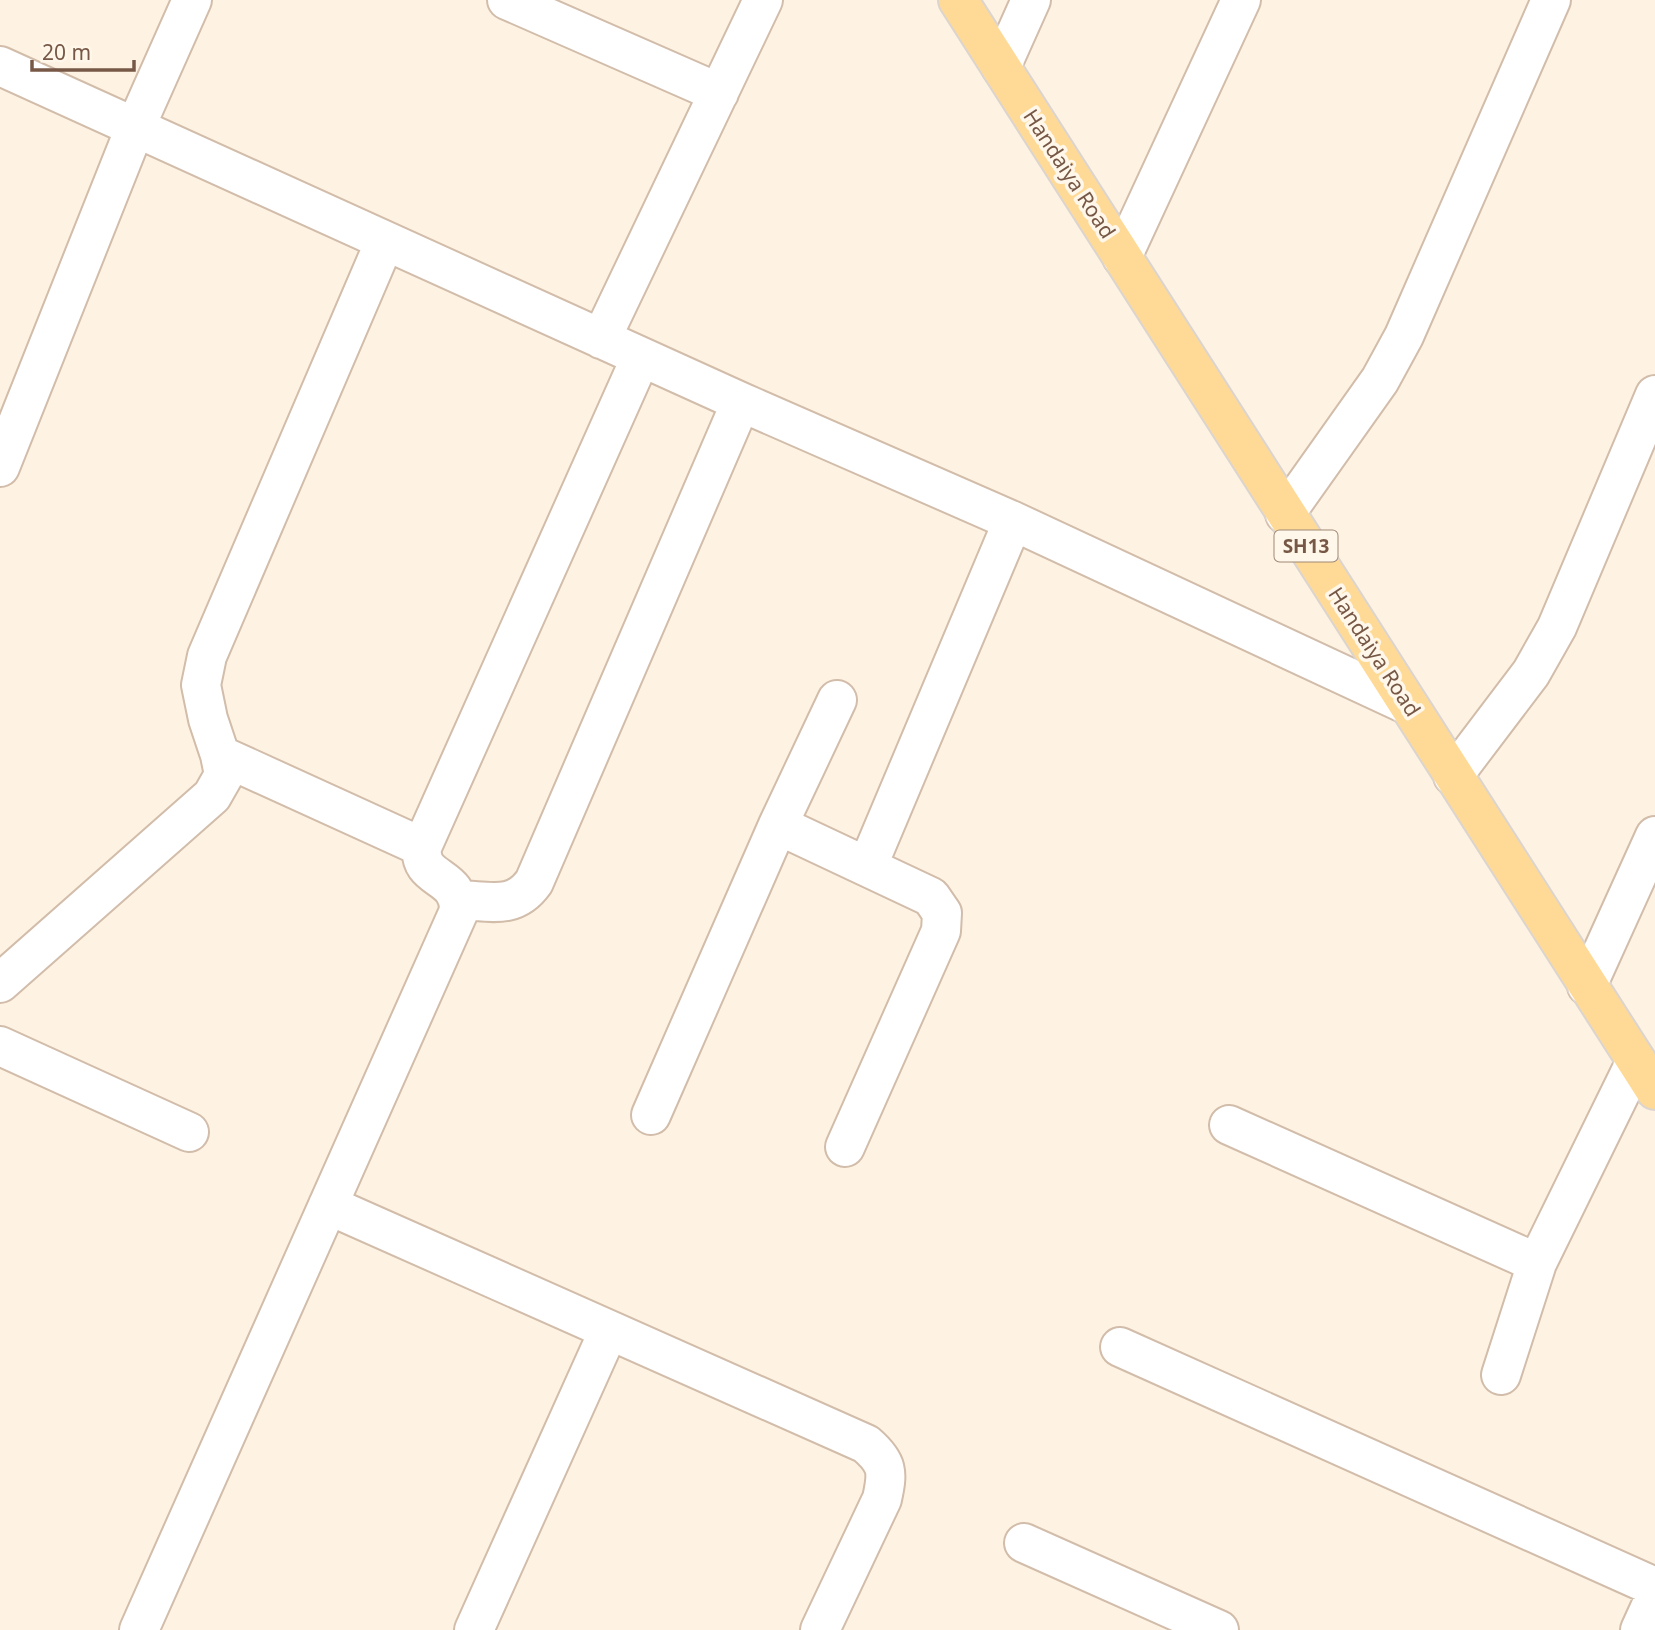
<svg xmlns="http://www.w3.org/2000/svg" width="1655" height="1630" viewBox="0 0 1655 1630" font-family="'Noto Sans',sans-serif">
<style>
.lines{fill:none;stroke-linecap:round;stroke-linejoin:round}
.minor-casing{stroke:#d2bcaa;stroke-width:42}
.primary-casing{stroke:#dcd4cf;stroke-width:42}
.minor{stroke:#fff;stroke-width:38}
.primary{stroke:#ffda97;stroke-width:38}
.labels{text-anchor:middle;stroke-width:7;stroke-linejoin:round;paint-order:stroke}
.shield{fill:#fff7e9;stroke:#a08877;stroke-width:2}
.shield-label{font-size:19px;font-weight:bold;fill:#775846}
.street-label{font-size:21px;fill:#775846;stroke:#fff7e9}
</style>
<rect width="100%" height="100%" fill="#fef3e2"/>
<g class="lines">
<g class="minor-casing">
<path id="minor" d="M 507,0 L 719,93
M 0,66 L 741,402 L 1013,521 L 1408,705
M 1001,67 L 1031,0
M 1122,257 L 1241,0
M 601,339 L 763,0
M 0,467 L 135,128 L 192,0
M 1285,514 L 1380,380 L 1404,336 L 1551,0
M 220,755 L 422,847
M 1453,776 L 1531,673 L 1557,627 L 1655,395
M 778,825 L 931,897 L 942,913 L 941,931 L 845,1147
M 868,865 L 1013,521
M 459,900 C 491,901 514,910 534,882 L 741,402
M 0,983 L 212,796 L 224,775 L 220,755 L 208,719 L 201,685 L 207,656 L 385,241
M 1587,986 L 1655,836
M 0,1046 L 189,1132
M 651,1115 L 778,825 L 837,700
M 1229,1125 L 1537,1263
M 328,1205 L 866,1444 C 888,1463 888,1472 882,1499 L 820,1630
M 1120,1347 L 1655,1587
M 1501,1375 L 1537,1263 L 1636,1061
M 1024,1543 L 1219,1630
M 139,1630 L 459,911 C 460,873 418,882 422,847 L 641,357
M 474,1630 L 609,1330
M 1640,1630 L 1655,1597"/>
</g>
<g class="primary-casing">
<path id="primary" d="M 958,0 L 1655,1090"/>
</g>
<use href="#minor" class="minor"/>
<use href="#primary" class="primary"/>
</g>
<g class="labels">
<rect class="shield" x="1274.5" y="530.5" width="63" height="31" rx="5"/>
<g class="shield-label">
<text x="1306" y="553">SH13</text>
</g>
<g class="street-label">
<text transform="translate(1069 174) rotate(57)" y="7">Handaiya Road</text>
<text transform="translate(1374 652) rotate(57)" y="7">Handaiya Road</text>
</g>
</g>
<path d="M32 60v10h102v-10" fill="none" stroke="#775846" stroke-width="3.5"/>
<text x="42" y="60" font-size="21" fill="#775846" stroke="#fff7e9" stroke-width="5" paint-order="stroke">20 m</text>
</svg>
